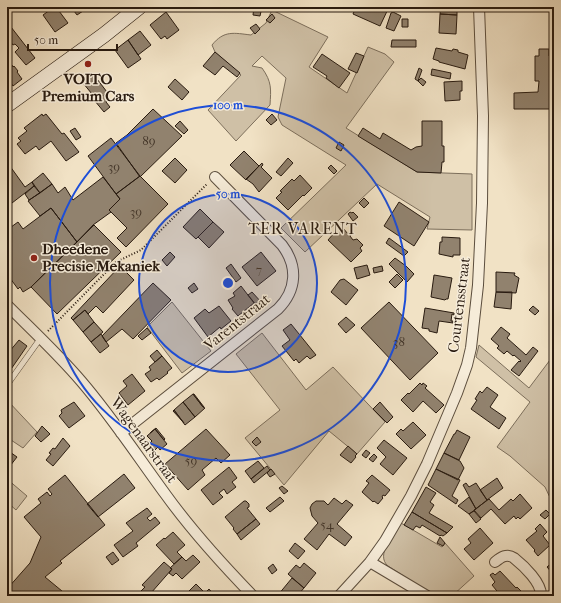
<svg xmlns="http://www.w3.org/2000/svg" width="561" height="603" viewBox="0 0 561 603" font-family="'IM FELL French Canon',serif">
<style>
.green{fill:#cfc0a6;stroke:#7c6e5b}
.building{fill:#91826e;stroke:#291b10}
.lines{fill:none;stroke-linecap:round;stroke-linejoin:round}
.lane-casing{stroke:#5b4d3d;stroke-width:6}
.street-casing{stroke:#5b4d3d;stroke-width:12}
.secondary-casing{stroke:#291b10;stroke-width:16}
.path{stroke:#291b10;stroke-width:2;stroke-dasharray:1 2;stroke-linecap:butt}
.lane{stroke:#f6ecd9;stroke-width:5}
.street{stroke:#f6ecd9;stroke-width:10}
.secondary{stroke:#f6ecd9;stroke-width:15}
.ring{fill:none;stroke:#1d4ed8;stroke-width:2}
.poi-dot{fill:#8f2418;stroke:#f6ecd9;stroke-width:1.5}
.labels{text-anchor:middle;stroke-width:3;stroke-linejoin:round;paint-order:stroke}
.number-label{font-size:13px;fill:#433528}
.poi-label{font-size:15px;font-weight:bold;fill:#291b10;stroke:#f6ecd9}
.street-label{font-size:15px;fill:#291b10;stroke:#f6ecd9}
.neighbourhood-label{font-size:16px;letter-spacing:1px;fill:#291b10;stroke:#f6ecd9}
.centre{fill:#1d4ed8;stroke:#f6ecd9;stroke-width:2}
.ring-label{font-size:12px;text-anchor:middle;font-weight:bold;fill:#1d4ed8;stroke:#f6ecd9;stroke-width:3;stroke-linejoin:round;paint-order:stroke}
</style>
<rect width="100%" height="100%" fill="#f1e2c5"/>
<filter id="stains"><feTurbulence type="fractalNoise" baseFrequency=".005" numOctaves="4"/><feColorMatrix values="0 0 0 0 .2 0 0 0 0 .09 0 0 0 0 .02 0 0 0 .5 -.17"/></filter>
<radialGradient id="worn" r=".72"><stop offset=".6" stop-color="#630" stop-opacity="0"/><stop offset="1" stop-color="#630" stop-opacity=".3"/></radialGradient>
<path class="green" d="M 272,10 L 328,37 L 309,67 L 347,93 L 368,47 L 385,54 L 394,62 L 346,128 L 417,172 L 472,174 L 472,230 L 427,229 L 430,217 L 377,184 L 305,252 L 281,228 L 346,165 L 282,125 L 278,117 L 279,112 L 286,78 L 262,56 L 252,66 L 262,68 C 272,82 271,89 270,105 L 236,141 L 208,110 L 241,75 L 215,52 L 212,45 C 224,30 234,33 251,35 L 266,23 Z
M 172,302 L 211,351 L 182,373 L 147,327 Z
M 262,333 L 306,390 L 333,367 L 385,422 L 357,454 L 329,431 L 284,485 L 245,438 L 280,410 L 236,354 Z
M 479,345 L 529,388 L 550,360 L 554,364 L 554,506 L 545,487 L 510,456 L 497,447 L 530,402 L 476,357 Z
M 7,400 L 37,432 L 23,448 L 8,438 L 7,439 Z
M 7,479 L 27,496 L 16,510 L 7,502 Z
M 401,523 L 442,547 L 445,543 L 474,576 L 452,596 L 435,596 L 388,566 C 375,555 394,534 401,523 Z"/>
<path class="building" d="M 44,7 L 54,7 L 48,11 Z
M 54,7 L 56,7 L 68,23 L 55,32 L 43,15 Z
M 71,7 L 89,7 L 77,15 Z
M 254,7 L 262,7 L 260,16 L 253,15 Z
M 356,7 L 389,7 L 380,26 L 353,14 Z
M 441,7 L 457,7 L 457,15 L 440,14 Z
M 166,12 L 179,30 L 167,39 L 165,36 L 161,39 L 150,25 Z
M 393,12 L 401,16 L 394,31 L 386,28 L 391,13 Z
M 272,14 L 275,18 L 270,23 L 266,20 Z
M 440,14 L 457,15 L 456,34 L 439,33 Z
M 402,19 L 408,19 L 408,27 L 402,27 Z
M 256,24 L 260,29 L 255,34 L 250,28 Z
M 11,27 L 35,58 L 26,65 L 15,52 L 19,48 L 15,44 L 13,45 L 7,37 L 11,35 L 7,29 Z
M 140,31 L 151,45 L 138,55 L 128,40 Z
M 128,40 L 141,59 L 128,68 L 115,50 Z
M 392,40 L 416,40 L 416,47 L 391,47 Z
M 552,41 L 554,41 L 554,83 L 550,83 L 550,93 L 554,93 L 554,109 L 514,109 L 514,93 L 538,92 L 539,81 L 535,81 L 535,56 L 539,56 L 539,49 L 549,49 L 549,56 L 552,56 Z
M 436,48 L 452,51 L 453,49 L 458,50 L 458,52 L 468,55 L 465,69 L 439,62 L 439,61 L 433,59 Z
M 215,52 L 240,73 L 237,77 L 223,66 L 215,75 L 203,66 Z
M 356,53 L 364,56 L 357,73 L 348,69 Z
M 322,54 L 350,73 L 339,88 L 326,78 L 327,76 L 313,67 Z
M 12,65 L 13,67 L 14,66 L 18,71 L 17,72 L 22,79 L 13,86 L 7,77 L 7,69 Z
M 419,68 L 422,70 L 418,81 L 415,79 Z
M 432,69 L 451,73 L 450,79 L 431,75 Z
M 94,75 L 107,92 L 104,95 L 107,100 L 106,102 L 110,107 L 104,112 L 90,95 L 92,94 L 83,83 Z
M 421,78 L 426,82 L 423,86 L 418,81 Z
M 175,79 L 189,92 L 182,100 L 168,87 Z
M 462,81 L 462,91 L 460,91 L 460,100 L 445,101 L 444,82 Z
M 7,82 L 11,87 L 7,91 Z
M 153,109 L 182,136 L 140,177 L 116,143 L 127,135 Z
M 42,114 L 43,116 L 46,114 L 62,134 L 64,133 L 79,152 L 66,161 L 51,141 L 39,150 L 36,146 L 25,154 L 17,144 L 21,141 L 18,138 L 27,131 L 24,128 Z
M 272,114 L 277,120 L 271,125 L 266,120 Z
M 180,121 L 188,130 L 184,134 L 175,126 Z
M 422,121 L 442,121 L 442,146 L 444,146 L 444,162 L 442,162 L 441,173 L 417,172 L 358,136 L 363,128 L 380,139 L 383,133 L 411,150 L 416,147 L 422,146 Z
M 75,128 L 81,137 L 76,140 L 70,131 Z
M 111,138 L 140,176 L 116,194 L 88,156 Z
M 339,142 L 344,145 L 341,151 L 336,148 Z
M 244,151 L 259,166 L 246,180 L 230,165 Z
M 175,158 L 187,170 L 175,183 L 162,171 Z
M 288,158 L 293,163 L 281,176 L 276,172 Z
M 7,162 L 25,187 L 32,182 L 34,186 L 12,203 L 7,196 Z
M 262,163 L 263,165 L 261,167 L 272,178 L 259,192 L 253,184 L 246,179 Z
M 331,165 L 337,171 L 334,174 L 328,168 Z
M 43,173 L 52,184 L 40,193 L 32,182 Z
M 300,175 L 312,188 L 304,196 L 303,195 L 288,210 L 276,198 L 282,192 L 280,191 L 292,179 L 294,181 Z
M 140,176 L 168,204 L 126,247 L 117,238 L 127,228 L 109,210 L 120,199 L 116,194 Z
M 103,177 L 120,199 L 109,210 L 111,212 L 93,225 L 77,242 L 51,208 L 40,216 L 28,201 L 52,184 L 58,193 L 65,187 L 73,200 Z
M 34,186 L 40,193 L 29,200 L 25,194 Z
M 364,198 L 369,203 L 364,208 L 359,203 Z
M 399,202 L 429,222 L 414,246 L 384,226 Z
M 51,208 L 77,242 L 31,287 L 23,292 L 20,287 L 18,289 L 7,274 L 7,230 L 18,222 L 23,229 Z
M 200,209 L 213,222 L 196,239 L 183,227 Z
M 350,212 L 352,213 L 353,212 L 358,217 L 353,221 L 348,214 Z
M 213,222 L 224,232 L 209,248 L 198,237 Z
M 94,225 L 121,252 L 57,314 L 31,287 Z
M 343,228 L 348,234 L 349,232 L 351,234 L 350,236 L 353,240 L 357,239 L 363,245 L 360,248 L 362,251 L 351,262 L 328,240 L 335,232 L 337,234 Z
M 442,237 L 460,238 L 460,255 L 453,255 L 453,257 L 439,254 L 440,242 L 442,242 Z
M 389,238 L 408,252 L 404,256 L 386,243 Z
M 170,252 L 175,257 L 167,266 L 162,260 Z
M 261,252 L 276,271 L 257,286 L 242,267 Z
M 395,258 L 406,266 L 414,274 L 407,282 L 389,264 Z
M 231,264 L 241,278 L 236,282 L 226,268 Z
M 367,265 L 370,275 L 357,279 L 354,268 Z
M 120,266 L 134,280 L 103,313 L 96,306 L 88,314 L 85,310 L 73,320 L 71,318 Z
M 382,266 L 383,271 L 374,273 L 373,268 Z
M 496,272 L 515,273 L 514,275 L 519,278 L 516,293 L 496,292 Z
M 397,274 L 403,280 L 395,288 L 389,282 Z
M 434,275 L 452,278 L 448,299 L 446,299 L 445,300 L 431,297 Z
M 344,279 L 358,290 L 346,305 L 331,292 L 340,280 Z
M 153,283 L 171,300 L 133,339 L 122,329 L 106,342 L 102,336 Z
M 194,283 L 198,289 L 192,293 L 188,288 Z
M 241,286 L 254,303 L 238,316 L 232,309 L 233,308 L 228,300 L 235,296 L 233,293 Z
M 252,292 L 262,303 L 257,306 L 248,295 Z
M 496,292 L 512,292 L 511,309 L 494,307 Z
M 389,302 L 438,353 L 410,380 L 361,328 Z
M 219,306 L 231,321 L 221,329 L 220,327 L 208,337 L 194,318 L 205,309 L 209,313 Z
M 533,306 L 539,311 L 535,315 L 529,310 Z
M 425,308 L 454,313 L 454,315 L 452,314 L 451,321 L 453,321 L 453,323 L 439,321 L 437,333 L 429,331 L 429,329 L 422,328 Z
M 85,310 L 94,322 L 83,332 L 73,320 Z
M 346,317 L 355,325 L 346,333 L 338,324 Z
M 94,322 L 103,332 L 91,342 L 83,332 Z
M 291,324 L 316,355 L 310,359 L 307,356 L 299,363 L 296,359 L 294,361 L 282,346 L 290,340 L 283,330 Z
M 501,327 L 510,334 L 507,338 L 526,355 L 533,347 L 538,351 L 519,376 L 511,370 L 519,361 L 520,362 L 521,361 L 514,355 L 513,356 L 507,351 L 504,354 L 497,348 L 499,346 L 491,339 Z
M 147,328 L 151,333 L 142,340 L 138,336 Z
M 101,334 L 109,346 L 100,353 L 91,342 Z
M 19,340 L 27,346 L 7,375 L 7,351 L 9,352 Z
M 157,350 L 162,356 L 155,362 L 150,356 Z
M 162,356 L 172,368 L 167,372 L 168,373 L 159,380 L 157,378 L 151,382 L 145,374 L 151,370 L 149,367 Z
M 132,374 L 145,391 L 128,405 L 119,393 L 127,386 L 123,381 Z
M 420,383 L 422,385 L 423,383 L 427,386 L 425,388 L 444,405 L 436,413 L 423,401 L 413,412 L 401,400 L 408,393 L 409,394 Z
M 487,387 L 498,395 L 490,407 L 506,418 L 499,429 L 471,409 L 477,400 L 475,399 L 480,391 L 482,393 Z
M 193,394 L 203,407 L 205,408 L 195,417 L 183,402 Z
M 193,394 L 194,394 L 204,407 L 203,407 Z
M 74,402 L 85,416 L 69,428 L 59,416 L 62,413 L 61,410 Z
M 183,402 L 195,417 L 185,425 L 174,410 Z
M 380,402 L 393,417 L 387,423 L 373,409 Z
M 174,410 L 184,423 L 173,411 Z
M 413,422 L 426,435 L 411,449 L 396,434 L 401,429 L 403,431 Z
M 42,426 L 50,434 L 41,442 L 35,436 Z
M 156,428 L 165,439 L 164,440 L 155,429 L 150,433 Z
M 155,429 L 167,444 L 160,450 L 158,447 L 155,450 L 150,443 L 152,441 L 147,436 Z
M 206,429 L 230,455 L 221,463 L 216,458 L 202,470 L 205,475 L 188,490 L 165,464 Z
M 457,430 L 470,437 L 459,460 L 444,453 L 454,434 L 455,434 Z
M 257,437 L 261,442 L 256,446 L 252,442 Z
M 63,438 L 70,446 L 53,466 L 46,460 L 51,454 L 49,453 L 53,448 L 55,449 Z
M 384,440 L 407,458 L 393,475 L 380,464 L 386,457 L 377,448 Z
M 348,446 L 357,454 L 355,456 L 356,457 L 351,463 L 340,455 Z
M 7,450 L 17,457 L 10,466 L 7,463 Z
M 366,450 L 370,453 L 366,458 L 362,455 Z
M 444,453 L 460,461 L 464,468 L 458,480 L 436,469 Z
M 374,454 L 377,457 L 373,462 L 369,459 Z
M 258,461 L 264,468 L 251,479 L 245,471 Z
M 267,466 L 270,470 L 254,483 L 251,479 Z
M 229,467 L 237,478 L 232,482 L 236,487 L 227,494 L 224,489 L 219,493 L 223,497 L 213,505 L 201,490 Z
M 271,469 L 275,474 L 270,477 L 267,473 Z
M 436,469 L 460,480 L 452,496 L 458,500 L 456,504 L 428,485 Z
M 124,474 L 135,488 L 98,517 L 87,504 Z
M 65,475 L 105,525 L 60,561 L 62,563 L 45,577 L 68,596 L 7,596 L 7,589 L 30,563 L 41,537 L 24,517 L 41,503 L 38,499 L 47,492 L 50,496 L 52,494 L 48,489 Z
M 372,475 L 390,490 L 385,496 L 383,495 L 382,497 L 383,498 L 378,504 L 374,501 L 373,502 L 362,492 L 369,483 L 366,481 Z
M 497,478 L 503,488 L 487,500 L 480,490 Z
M 466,483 L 469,487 L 476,483 L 487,500 L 476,509 L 463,485 Z
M 282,486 L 288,491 L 284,494 L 279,488 Z
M 426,487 L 436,493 L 430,502 L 434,505 L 429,513 L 453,527 L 447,533 L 412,512 Z
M 520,494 L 532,508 L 520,519 L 518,517 L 516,519 L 514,516 L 505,524 L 491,509 L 481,518 L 474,510 L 489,499 L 499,510 L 511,499 L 513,501 Z
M 280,497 L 284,501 L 270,512 L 266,508 Z
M 469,497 L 476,509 L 469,514 L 458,506 Z
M 334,498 L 342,504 L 346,500 L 353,505 L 337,524 L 352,537 L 345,546 L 329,534 L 317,550 L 304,539 L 318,523 L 312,516 L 310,508 L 312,504 L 316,501 L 324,501 L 328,505 Z
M 244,501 L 246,501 L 249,504 L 249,507 L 247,508 L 256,519 L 237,534 L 233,529 L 234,528 L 225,517 Z
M 147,508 L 152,514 L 147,518 L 150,521 L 155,517 L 160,523 L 136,543 L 138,546 L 123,557 L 114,545 L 133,531 L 126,523 Z
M 546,510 L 550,514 L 545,519 L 540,515 Z
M 474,511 L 481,519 L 476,523 L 469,514 Z
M 412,512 L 447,533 L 443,536 L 441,535 L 440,536 L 422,525 L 420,528 L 416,526 L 413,530 L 404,525 Z
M 256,519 L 260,524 L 241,540 L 237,534 Z
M 540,524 L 547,532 L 543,536 L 550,545 L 538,556 L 534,551 L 535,550 L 526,540 L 537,531 L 535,529 Z
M 480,528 L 493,543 L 474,560 L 464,549 L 471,543 L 468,539 Z
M 173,532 L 185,545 L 177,552 L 182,557 L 174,564 L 156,545 L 164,538 L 165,539 Z
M 440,537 L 445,543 L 443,546 L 437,543 Z
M 295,543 L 305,551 L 298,559 L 289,551 Z
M 113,552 L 119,560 L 112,565 L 106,557 Z
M 193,555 L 200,562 L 182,579 L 176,573 L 173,576 L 169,573 L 172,569 L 170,568 L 182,557 L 186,561 Z
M 554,561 L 554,575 L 547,567 Z
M 164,562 L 172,569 L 151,593 L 150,592 L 145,596 L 140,592 L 145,587 L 142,585 Z
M 304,563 L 316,573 L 304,588 L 288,574 L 296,565 L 300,568 Z
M 273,564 L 277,570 L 272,574 L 268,568 Z
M 500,571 L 516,588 L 517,587 L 522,592 L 518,596 L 501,596 L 492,585 L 495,582 L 490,575 L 493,573 L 495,575 Z
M 292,578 L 304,588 L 297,596 L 280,596 L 278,595 Z
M 196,584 L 205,593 L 209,589 L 215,596 L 184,596 Z
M 478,592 L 482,595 L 485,592 L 488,596 L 474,596 Z"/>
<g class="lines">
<g class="lane-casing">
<path id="lane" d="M 7,385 L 40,339"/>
</g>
<g class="street-casing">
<path id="street" d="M 7,305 C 32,330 58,354 81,381 C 112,417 138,457 166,495 C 192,531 222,564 253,596
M 121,433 L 278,309 C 297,290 298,266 282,245 L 215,177
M 370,562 L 427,596
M 495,562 C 501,557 507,553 514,558 C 524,566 542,583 541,596
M 339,596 L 370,562 L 385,541 L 411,496 L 427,464 L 457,393 L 467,365 L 471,348 L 478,285 L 482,203 L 483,116 L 479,7"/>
</g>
<g class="secondary-casing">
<path id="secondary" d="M 7,105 L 104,35 L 139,7"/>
</g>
<path class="path" d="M 48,331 L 116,262 L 141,250 L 207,184"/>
<use href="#lane" class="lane"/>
<use href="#street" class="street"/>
<use href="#secondary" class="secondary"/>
</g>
<circle cx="228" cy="283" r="89" fill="#1d4ed8" fill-opacity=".12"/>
<g class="ring">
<circle cx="228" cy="283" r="89"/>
<circle cx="228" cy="283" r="178"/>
</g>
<g class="poi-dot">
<circle cx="88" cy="64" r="4"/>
<circle cx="34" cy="258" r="4"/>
</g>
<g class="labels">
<g class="number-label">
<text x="149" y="145">89</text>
<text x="114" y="171">39</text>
<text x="136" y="216">39</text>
<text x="259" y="274">7</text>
<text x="399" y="346">38</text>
<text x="191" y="465">59</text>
<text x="327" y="529">54</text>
</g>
<g class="poi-label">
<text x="88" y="84">VOITO<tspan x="88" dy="17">Premium Cars</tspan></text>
<text x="42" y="254" text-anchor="start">Dheedene<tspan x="42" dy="17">Precisie Mekaniek</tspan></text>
</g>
<g class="street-label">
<text transform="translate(459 305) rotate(-83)" y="5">Courtensstraat</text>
<text transform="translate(237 322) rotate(-39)" y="5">Varentstraat</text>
<text transform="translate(144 440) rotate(54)" y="5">Wagenaarstraat</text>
</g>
<g class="neighbourhood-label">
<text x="303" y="234">TER VARENT</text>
</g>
</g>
<circle cx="228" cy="283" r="6" class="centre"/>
<g class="ring-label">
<text x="228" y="109">100 m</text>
<text x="228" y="198">50 m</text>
</g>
<rect width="561" height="603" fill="none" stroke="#f1e2c5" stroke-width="24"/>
<rect x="8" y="8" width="545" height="587" fill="none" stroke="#291b10" stroke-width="2"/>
<rect x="12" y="12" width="537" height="579" fill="none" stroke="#291b10"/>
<path d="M28 44v6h89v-6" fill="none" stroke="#291b10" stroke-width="2"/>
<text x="34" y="44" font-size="12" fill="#291b10" stroke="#f6ecd9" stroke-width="3" paint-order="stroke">50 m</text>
<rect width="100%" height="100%" filter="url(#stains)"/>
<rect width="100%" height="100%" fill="url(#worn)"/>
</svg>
